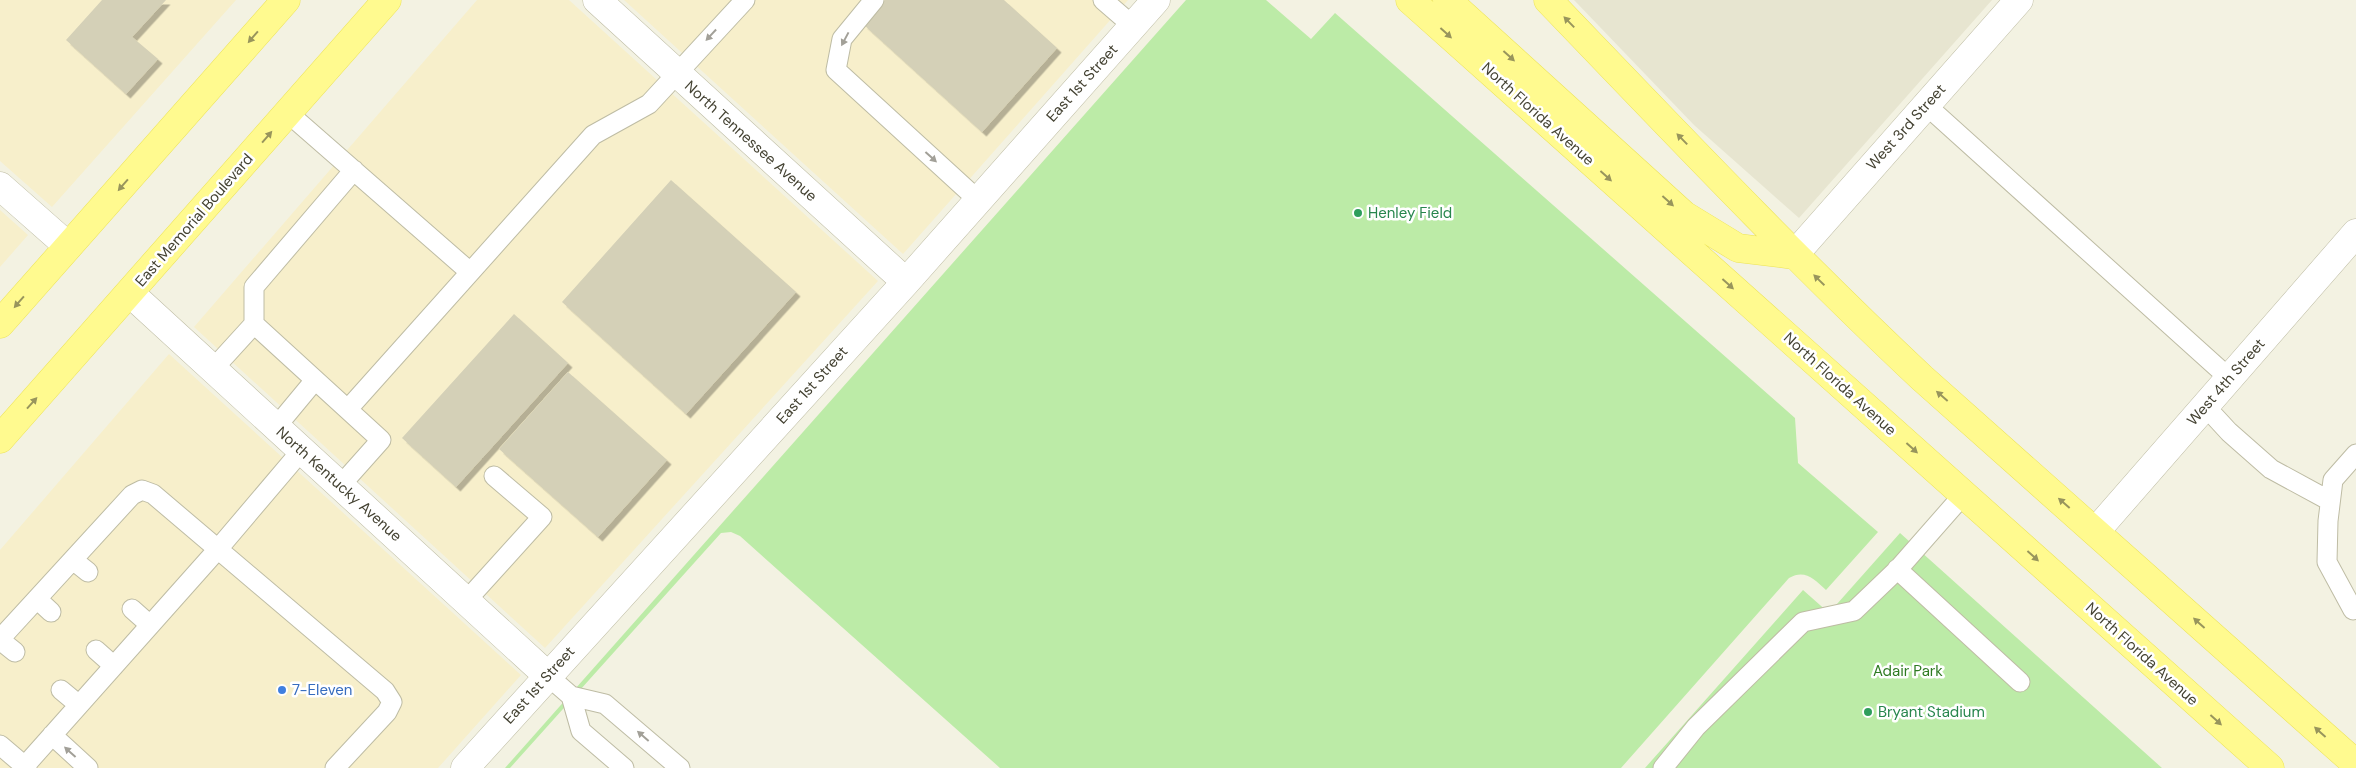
<svg xmlns="http://www.w3.org/2000/svg" width="2356" height="768" viewBox="0 0 2356 768" font-family="'DM Sans',sans-serif">
<style>
.residential{fill:#e7e5d0}
.commercial{fill:#f7efcb}
.green{fill:#bceba7}
.building{fill:#d4d0b7;filter:url(#shadow)}
.lines{fill:none;stroke-linecap:round;stroke-linejoin:round}
.lane-casing{stroke:#bebca4;stroke-width:21}
.street-casing{stroke:#bebca4;stroke-width:29}
.primary-casing{stroke:#ece357;stroke-width:29}
.lane{stroke:#fff;stroke-width:19}
.street{stroke:#fff;stroke-width:28}
.primary{stroke:#fffa8f;stroke-width:28}
.oneway{fill:#98955c}
.oneway2{fill:#a2a098}
.leisure-dot{fill:#2e9e5b;stroke:#fff;stroke-width:2}
.shop-dot{fill:#3f7fe0;stroke:#fff;stroke-width:2}
.labels{text-anchor:middle;stroke-width:5;stroke-linejoin:round;paint-order:stroke}
.street-label{font-size:15px;fill:#444232;stroke:#fff}
.leisure-label{font-size:15px;fill:#27864d;stroke:#fff;text-anchor:start}
.park-label{font-size:15px;fill:#2e7a22;stroke:#fff}
.shop-label{font-size:15px;fill:#366cbe;stroke:#fff;text-anchor:start}
</style>
<defs>
<filter id="shadow"><feDropShadow dx="4.5" dy="4.5" stdDeviation="0" flood-color="#0004"/></filter>
</defs>
<rect width="100%" height="100%" fill="#f3f2e2"/>
<path class="residential" d="M 1574,0 L 1992,0 L 1799,218 L 1694,125 Z"/>
<path class="commercial" d="M 0,0 L 236,0 L 52,207 L 0,161 Z
M 477,0 L 569,0 L 878,281 L 545,648 L 194,327 Z
M 624,0 L 1128,0 L 903,254 Z
M 0,210 L 28,235 L 0,267 Z
M 169,354 L 521,675 L 438,768 L 0,768 L 0,550 Z"/>
<path class="green" d="M 1186,0 L 1266,0 L 1311,39 L 1335,13 L 1795,418 L 1798,463 L 1878,532 L 1826,590 C 1814,579 1805,569 1789,578 L 1621,768 L 1000,768 L 740,536 L 731,532 L 721,533 L 510,768 L 505,768 Z
M 1900,533 L 2162,768 L 1645,768 L 1803,590 L 1829,613 Z"/>
<path class="building" d="M 102,0 L 166,0 L 132,37 L 158,59 L 126,94 L 66,40 Z
M 885,0 L 1004,0 L 1057,48 L 982,132 L 863,24 Z
M 671,180 L 796,292 L 686,414 L 562,302 Z
M 514,314 L 568,363 L 456,487 L 402,438 Z
M 568,372 L 667,460 L 598,537 L 499,449 Z"/>
<g class="lines">
<g class="lane-casing">
<path id="lane" d="M 874,0 L 842,39 L 836,70 L 978,200
M 1103,0 L 1133,26
M 1926,105 L 2229,378
M 288,113 L 470,272
M 254,324 L 254,287 L 354,170
M 213,369 L 254,324 L 381,440 L 340,486
M 2205,406 L 2229,432 L 2271,469 L 2330,501
M 348,409 L 593,135 L 649,104 L 745,0
M 276,427 L 315,380
M 2356,454 L 2333,480 L 2328,521 L 2327,562 L 2353,610 L 2356,607
M 73,560 L 88,572
M 1897,569 L 2020,682
M 37,599 L 51,612
M 466,601 L 542,517 L 494,476
M 132,609 L 150,625
M 0,639 L 132,495 L 142,490 L 153,494 L 385,691 L 392,702 L 387,712 L 335,768
M 0,640 L 15,652
M 96,650 L 114,666
M 548,676 L 571,696 L 605,704 L 680,768
M 61,690 L 79,705
M 571,696 L 581,731 L 624,768
M 52,735 L 88,768
M 0,745 L 27,768
M 23,768 L 218,549 L 302,450
M 1663,768 L 1696,727 L 1803,622 L 1854,611 L 1899,568 L 1964,494"/>
</g>
<g class="street-casing">
<path id="street" d="M 597,0 L 906,282
M 0,186 L 68,246
M 1794,255 L 2019,0
M 130,293 L 548,676
M 2096,531 L 2356,233
M 465,768 L 906,282 L 1156,0"/>
</g>
<g class="primary-casing">
<path id="primary" d="M 1410,0 L 2270,768
M 1447,0 L 1684,215 L 1738,248 L 1794,255
M 1548,0 C 1671,128 1793,257 1922,378 L 2356,764
M 0,324 L 286,0
M 0,439 L 387,0"/>
</g>
<use href="#lane" class="lane"/>
<use href="#street" class="street"/>
<use href="#primary" class="primary"/>
</g>
<defs><path id="oneway-solid" d="M-6-.8H1V-3.2L6.5 0L1 3.2V.8H-6Z" transform="scale(1.25)"/></defs>
<g class="oneway">
<use href="#oneway-solid" transform="translate(1569 22) rotate(-134)"/>
<use href="#oneway-solid" transform="translate(1446 33) rotate(42)"/>
<use href="#oneway-solid" transform="translate(253 37) rotate(131)"/>
<use href="#oneway-solid" transform="translate(1509 56) rotate(42)"/>
<use href="#oneway-solid" transform="translate(267 137) rotate(-49)"/>
<use href="#oneway-solid" transform="translate(1682 139) rotate(-134)"/>
<use href="#oneway-solid" transform="translate(1606 176) rotate(42)"/>
<use href="#oneway-solid" transform="translate(123 185) rotate(131)"/>
<use href="#oneway-solid" transform="translate(1668 201) rotate(42)"/>
<use href="#oneway-solid" transform="translate(1819 280) rotate(-136)"/>
<use href="#oneway-solid" transform="translate(1728 284) rotate(42)"/>
<use href="#oneway-solid" transform="translate(19 302) rotate(131)"/>
<use href="#oneway-solid" transform="translate(1942 396) rotate(-139)"/>
<use href="#oneway-solid" transform="translate(32 403) rotate(-48)"/>
<use href="#oneway-solid" transform="translate(1912 448) rotate(42)"/>
<use href="#oneway-solid" transform="translate(2064 503) rotate(-139)"/>
<use href="#oneway-solid" transform="translate(2033 556) rotate(42)"/>
<use href="#oneway-solid" transform="translate(2199 623) rotate(-138)"/>
<use href="#oneway-solid" transform="translate(2216 720) rotate(42)"/>
<use href="#oneway-solid" transform="translate(2320 732) rotate(-138)"/>
</g>
<g class="oneway2">
<use href="#oneway-solid" transform="translate(711 35) rotate(133)"/>
<use href="#oneway-solid" transform="translate(845 39) rotate(118)"/>
<use href="#oneway-solid" transform="translate(931 157) rotate(42)"/>
<use href="#oneway-solid" transform="translate(643 736) rotate(-139)"/>
<use href="#oneway-solid" transform="translate(70 752) rotate(-138)"/>
</g>
<g class="leisure-dot">
<circle cx="1358" cy="213" r="5"/>
<circle cx="1868" cy="712" r="5"/>
</g>
<circle class="shop-dot" cx="282" cy="690" r="5"/>
<g class="labels">
<g class="street-label">
<text transform="translate(1082 83) rotate(-48)" y="5">East 1st Street</text>
<text transform="translate(1538 114) rotate(42)" y="5">North Florida Avenue</text>
<text transform="translate(1906 127) rotate(-48)" y="5">West 3rd Street</text>
<text transform="translate(751 141) rotate(42)" y="5">North Tennessee Avenue</text>
<text transform="translate(194 220) rotate(-49)" y="5">East Memorial Boulevard</text>
<text transform="translate(2226 382) rotate(-49)" y="5">West 4th Street</text>
<text transform="translate(1840 384) rotate(42)" y="5">North Florida Avenue</text>
<text transform="translate(812 385) rotate(-48)" y="5">East 1st Street</text>
<text transform="translate(339 484) rotate(42)" y="5">North Kentucky Avenue</text>
<text transform="translate(2142 654) rotate(42)" y="5">North Florida Avenue</text>
<text transform="translate(539 685) rotate(-48)" y="5">East 1st Street</text>
</g>
<g class="leisure-label">
<text x="1368" y="218">Henley Field</text>
<text x="1878" y="717">Bryant Stadium</text>
</g>
<g class="park-label">
<text x="1908" y="676">Adair Park</text>
</g>
<g class="shop-label">
<text x="292" y="695">7-Eleven</text>
</g>
</g>
</svg>
